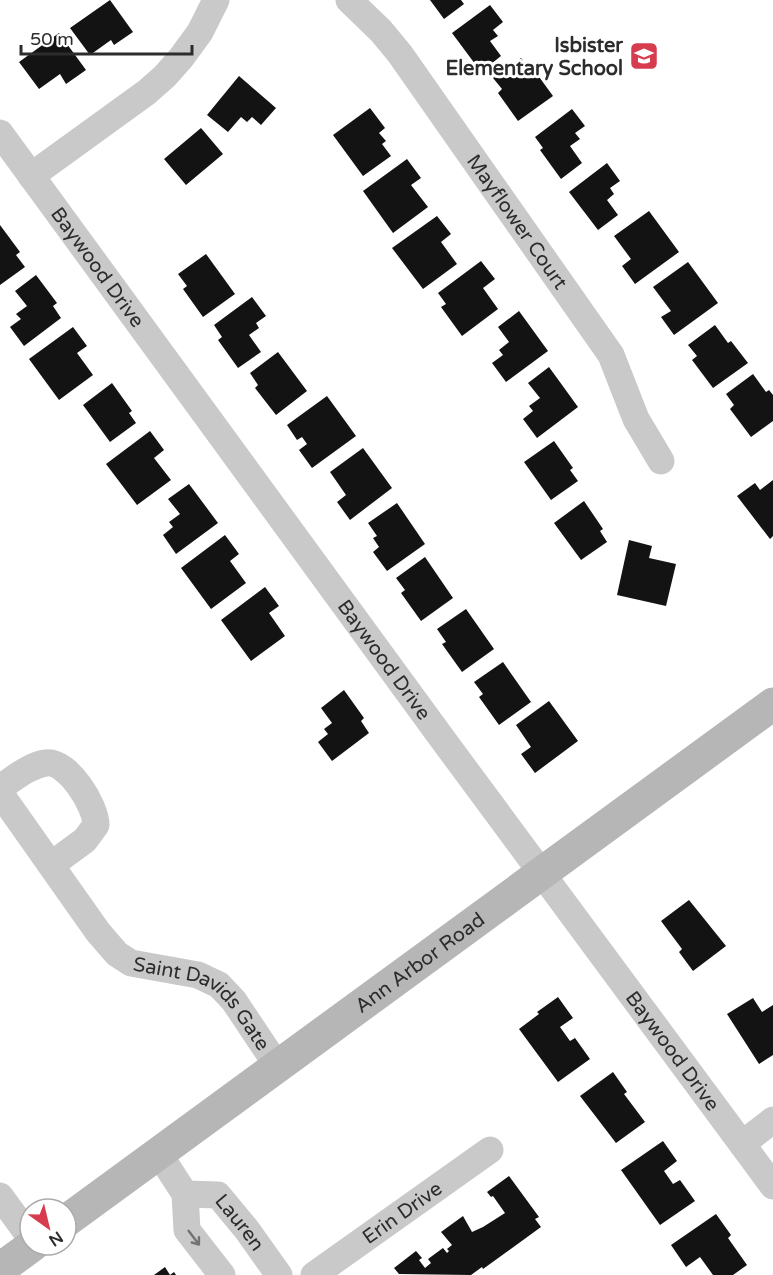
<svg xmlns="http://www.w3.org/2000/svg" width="773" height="1275" viewBox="0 0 773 1275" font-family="'Varela Round',sans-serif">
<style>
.building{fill:#131313}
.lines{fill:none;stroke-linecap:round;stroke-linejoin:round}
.street{stroke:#c9c9c9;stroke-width:27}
.secondary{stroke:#b6b6b6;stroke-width:33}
.oneway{stroke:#737373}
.labels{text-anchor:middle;stroke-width:6;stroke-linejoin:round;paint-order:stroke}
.poi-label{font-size:20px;font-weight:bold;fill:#2c2c2c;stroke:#fff;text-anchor:end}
.street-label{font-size:20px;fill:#2c2c2c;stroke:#fff}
</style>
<rect width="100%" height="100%" fill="#fff"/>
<path class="building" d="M 110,0 L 133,32 L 114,45 L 111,40 L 90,55 L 70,28 Z
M 430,0 L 461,0 L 464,4 L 444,19 Z
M 490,5 L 503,22 L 493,30 L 498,36 L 490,41 L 501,56 L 481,72 L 452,33 Z
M 59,33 L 86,70 L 66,84 L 60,74 L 39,89 L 19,62 Z
M 521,58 L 534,76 L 537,74 L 553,96 L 518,121 L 498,93 L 502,89 L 493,78 Z
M 239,76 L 276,108 L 261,125 L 252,117 L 247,122 L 241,117 L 228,132 L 207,115 Z
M 370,108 L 385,128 L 379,133 L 386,141 L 382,144 L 391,156 L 363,176 L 333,135 Z
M 572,109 L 585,126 L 575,133 L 580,139 L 570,146 L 582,163 L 561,179 L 540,150 L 543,148 L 535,137 Z
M 201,128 L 223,154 L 186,185 L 164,159 Z
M 407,159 L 421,178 L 411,185 L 428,207 L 393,233 L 363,191 Z
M 607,163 L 620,181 L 610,188 L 614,194 L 607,200 L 618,215 L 598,230 L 569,192 Z
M 649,211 L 679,252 L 635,284 L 622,266 L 631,259 L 614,236 Z
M 437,216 L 451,234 L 441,242 L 457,264 L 423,289 L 392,248 Z
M 0,225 L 20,252 L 16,255 L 25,267 L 0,285 Z
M 206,254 L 235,294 L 203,317 L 183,289 L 187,286 L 178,274 Z
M 481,261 L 495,279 L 483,288 L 498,309 L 462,336 L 441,307 L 446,304 L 438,293 Z
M 688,262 L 718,303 L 674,335 L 661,317 L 671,311 L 653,287 Z
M 36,275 L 57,303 L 53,306 L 61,318 L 24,346 L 10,327 L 21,319 L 16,314 L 27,306 L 15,291 Z
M 252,297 L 266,316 L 256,323 L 259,328 L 249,335 L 261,352 L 238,368 L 218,340 L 222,337 L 214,325 Z
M 519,311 L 548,351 L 506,382 L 492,363 L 503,355 L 499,350 L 509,342 L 498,327 Z
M 715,325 L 728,343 L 731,341 L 748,363 L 713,388 L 692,360 L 697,356 L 688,345 Z
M 73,327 L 87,346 L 77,353 L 93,375 L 59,400 L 29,359 Z
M 278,352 L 307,391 L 276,415 L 255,388 L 258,385 L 250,373 Z
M 549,367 L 578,407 L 537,438 L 523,419 L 533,411 L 529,406 L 540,398 L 528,383 Z
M 753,374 L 766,392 L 769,390 L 773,395 L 773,421 L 751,437 L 730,409 L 734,405 L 726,394 Z
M 112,383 L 132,411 L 129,413 L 136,423 L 110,442 L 83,405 Z
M 327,396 L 356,436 L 312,468 L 299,450 L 307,444 L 302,437 L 297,440 L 287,425 Z
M 150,431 L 164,450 L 154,458 L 171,480 L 137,505 L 106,464 Z
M 554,441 L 573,468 L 570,470 L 578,481 L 551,500 L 524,462 Z
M 363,448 L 392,488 L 350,520 L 337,502 L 346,495 L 330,472 Z
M 773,480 L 773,536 L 770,539 L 737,496 L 755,483 L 760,490 Z
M 189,484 L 218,523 L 176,554 L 163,535 L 173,527 L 169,522 L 180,514 L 168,499 Z
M 584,501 L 603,529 L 600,531 L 607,542 L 581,560 L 554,523 Z
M 397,503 L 425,544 L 387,571 L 373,552 L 379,547 L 373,538 L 377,536 L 368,523 Z
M 225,535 L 239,554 L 230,561 L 246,583 L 211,609 L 181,568 Z
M 629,540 L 652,546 L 649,558 L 676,564 L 666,606 L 617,595 Z
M 425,557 L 453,598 L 421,621 L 401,593 L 405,590 L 396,578 Z
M 265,587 L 279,606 L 269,613 L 285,636 L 251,661 L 221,620 Z
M 466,609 L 494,649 L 462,672 L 442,644 L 446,642 L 437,629 Z
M 503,662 L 531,702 L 499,725 L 479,697 L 483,694 L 474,682 Z
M 344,690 L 364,718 L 361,721 L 369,733 L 332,761 L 318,742 L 328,734 L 324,729 L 332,723 L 321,708 Z
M 549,701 L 578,741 L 535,773 L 521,754 L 531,747 L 516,725 Z
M 689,900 L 726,946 L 693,971 L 679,952 L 682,949 L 661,921 Z
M 558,997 L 573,1018 L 560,1027 L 570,1041 L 575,1038 L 590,1059 L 558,1082 L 519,1029 L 539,1014 L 537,1012 Z
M 753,998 L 762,1012 L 773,1005 L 773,1055 L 759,1064 L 727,1014 Z
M 613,1072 L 627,1092 L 624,1094 L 645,1122 L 616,1143 L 580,1096 Z
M 663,1141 L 677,1161 L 664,1171 L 673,1184 L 680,1180 L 695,1201 L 660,1225 L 621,1170 Z
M 509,1176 L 539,1217 L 535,1219 L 541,1227 L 483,1269 L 482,1267 L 471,1275 L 399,1274 L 394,1268 L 416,1251 L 422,1258 L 419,1260 L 425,1268 L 431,1263 L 428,1259 L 443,1248 L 447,1253 L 449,1251 L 447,1249 L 452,1245 L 441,1232 L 463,1216 L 472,1232 L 483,1227 L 505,1213 L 493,1196 L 491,1197 L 487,1192 Z
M 716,1214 L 731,1235 L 728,1238 L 747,1265 L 733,1275 L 713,1275 L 700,1257 L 686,1267 L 671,1245 Z
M 165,1267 L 170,1275 L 174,1272 L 176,1275 L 154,1275 Z"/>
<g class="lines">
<g class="street">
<path id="s1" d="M 349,0 L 381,31 L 400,54 L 611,355 L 636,419 L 661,461"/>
<path id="s2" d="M 0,133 L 441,737 L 773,1186"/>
<path d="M 31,176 L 147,92 L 165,76 L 181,58 L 200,32 L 216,0"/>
<path d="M 0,788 C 13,779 30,765 46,763 C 68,760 96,806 96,825 L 85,840 L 51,865"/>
<path id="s3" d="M 0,793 L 98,932 L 117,954 L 131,963 L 198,975 L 219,985 L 234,1001 L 278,1067"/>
<path d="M 742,1144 L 773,1120"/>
<path d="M 159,1154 L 185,1194 L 187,1230 L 222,1275"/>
<path id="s4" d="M 185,1194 L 218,1195 L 247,1230 L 279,1275"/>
<path d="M 0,1196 L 30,1237"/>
<path id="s5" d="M 314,1275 L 490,1150"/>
</g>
<g class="secondary">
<path id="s6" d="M 66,1221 L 773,704"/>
<path d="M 0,1269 L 33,1245"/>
</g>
</g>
<defs><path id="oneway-shaft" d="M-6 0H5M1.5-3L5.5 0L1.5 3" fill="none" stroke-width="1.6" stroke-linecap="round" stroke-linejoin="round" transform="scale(1.5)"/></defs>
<use class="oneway" href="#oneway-shaft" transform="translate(194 1238) rotate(53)"/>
<defs>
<g id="school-square" transform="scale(1.5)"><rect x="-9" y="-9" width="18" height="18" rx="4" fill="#d63c4e" stroke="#fff"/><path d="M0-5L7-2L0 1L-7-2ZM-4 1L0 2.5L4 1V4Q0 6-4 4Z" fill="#fff"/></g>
</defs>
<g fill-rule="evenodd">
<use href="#school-square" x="644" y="56"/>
</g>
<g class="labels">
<g class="poi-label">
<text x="623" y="52">Isbister<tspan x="623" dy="23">Elementary School</tspan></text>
</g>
<g class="street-label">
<text dy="7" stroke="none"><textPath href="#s1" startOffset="279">Mayflower Court</textPath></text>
<text dy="7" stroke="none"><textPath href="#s2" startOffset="166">Baywood Drive</textPath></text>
<text dy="7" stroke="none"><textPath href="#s2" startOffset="652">Baywood Drive</textPath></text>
<text dy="7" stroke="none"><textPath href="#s6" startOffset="438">Ann Arbor Road</textPath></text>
<text dy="7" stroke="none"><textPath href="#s3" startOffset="302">Saint Davids Gate</textPath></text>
<text dy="7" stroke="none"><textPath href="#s2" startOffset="1138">Baywood Drive</textPath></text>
<text dy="7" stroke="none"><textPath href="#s5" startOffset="108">Erin Drive</textPath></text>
<text dy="7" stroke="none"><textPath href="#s4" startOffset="68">Lauren</textPath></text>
</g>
</g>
<g transform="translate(48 1227) rotate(146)"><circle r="28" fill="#ffffff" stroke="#ababab" stroke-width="1.5"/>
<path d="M0-4.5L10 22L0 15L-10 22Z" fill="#d63c4e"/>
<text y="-9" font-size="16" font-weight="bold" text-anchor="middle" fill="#2c2c2c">N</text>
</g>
<path d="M21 45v9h171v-9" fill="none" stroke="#2c2c2c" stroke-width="3"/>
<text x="30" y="45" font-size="18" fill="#2c2c2c" stroke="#ffffff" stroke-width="4.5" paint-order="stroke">50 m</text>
</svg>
